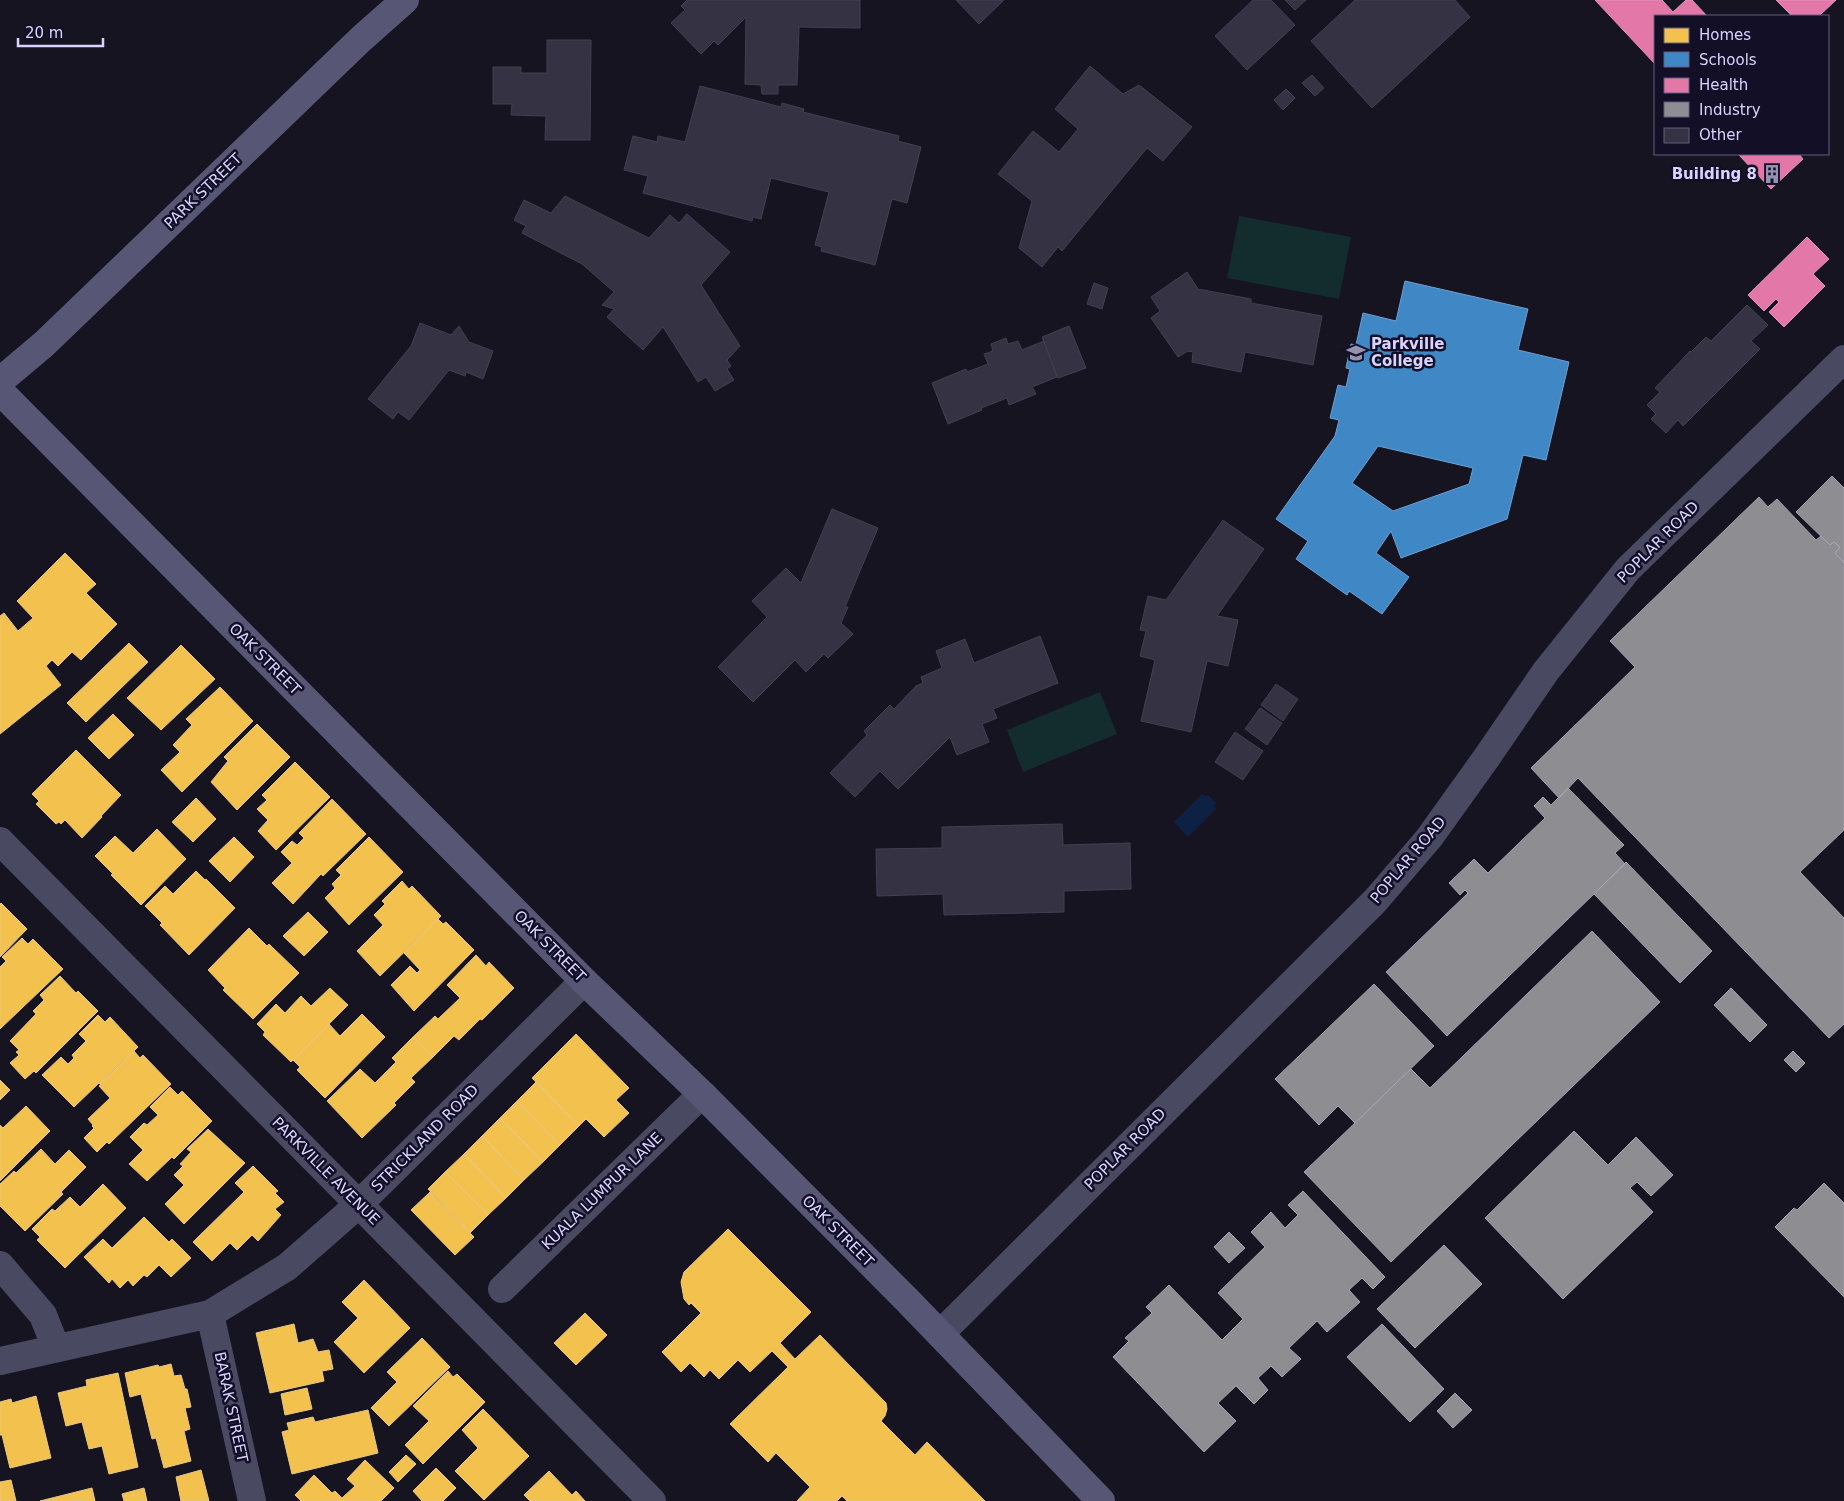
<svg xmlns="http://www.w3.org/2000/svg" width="1844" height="1501" viewBox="0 0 1844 1501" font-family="'DejaVu Sans',sans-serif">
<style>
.green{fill:#132c2d}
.water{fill:#0d2144}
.homes{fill:#f2c14e;stroke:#eac783}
.schools{fill:#3f88c5;stroke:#6d9fd6;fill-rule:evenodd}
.health{fill:#e377a8;stroke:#e093c2}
.industry{fill:#8d8d92;stroke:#a4a2b3}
.building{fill:#343243;stroke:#433f54}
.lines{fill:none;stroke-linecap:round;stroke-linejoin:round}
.street{stroke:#4a4962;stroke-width:28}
.secondary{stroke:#575674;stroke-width:28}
.labels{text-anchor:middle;stroke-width:5;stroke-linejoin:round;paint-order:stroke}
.poi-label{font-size:15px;font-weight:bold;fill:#d9d4ff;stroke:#130f26;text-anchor:end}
.street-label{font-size:15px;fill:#d9d4ff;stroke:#130f26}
</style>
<rect width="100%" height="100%" fill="#161421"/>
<path class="green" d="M 1239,216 L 1351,237 L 1339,299 L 1227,278 Z
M 1100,692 L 1117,734 L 1023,772 L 1007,730 Z"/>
<path class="water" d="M 1202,794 L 1205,796 L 1208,795 L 1216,803 L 1214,806 L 1216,809 L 1188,837 L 1174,822 Z"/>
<path class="homes" d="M 65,553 L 96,584 L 86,593 L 117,624 L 81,660 L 72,652 L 58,666 L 52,660 L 46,666 L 61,685 L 0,734 L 0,616 L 4,613 L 18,631 L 33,618 L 17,601 Z
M 129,643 L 148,662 L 86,722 L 67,703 Z
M 181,645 L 215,679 L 161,730 L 127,698 Z
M 220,687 L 253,721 L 182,792 L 161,770 L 180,752 L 173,745 L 192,725 L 186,719 Z
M 113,714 L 134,735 L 109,759 L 88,738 Z
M 257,724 L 290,757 L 237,810 L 211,782 L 228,761 L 224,757 Z
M 76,750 L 121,795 L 101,816 L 102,817 L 82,838 L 65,820 L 61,824 L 59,822 L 56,824 L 36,804 L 39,801 L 32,794 Z
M 295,762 L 330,797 L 276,850 L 258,831 L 268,820 L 257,809 L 267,800 L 262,795 Z
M 196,798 L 216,819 L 193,842 L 172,822 Z
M 332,799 L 366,834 L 323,876 L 321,874 L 293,904 L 272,883 L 292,863 L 281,852 L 292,841 L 297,845 L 304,838 L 299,833 Z
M 157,829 L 186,859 L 141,905 L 111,875 L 113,874 L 95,856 L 115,836 L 133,853 Z
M 234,837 L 254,857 L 230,882 L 209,861 Z
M 369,837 L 403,872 L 349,925 L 325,898 L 335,888 L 332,884 L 341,875 L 336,870 Z
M 196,871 L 205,880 L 206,879 L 235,908 L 189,955 L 160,925 L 162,923 L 145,906 L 165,886 L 173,894 Z
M 402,881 L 409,889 L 412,886 L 441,916 L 380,976 L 357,951 L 383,925 L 374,915 L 385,904 L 382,901 Z
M 1,903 L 27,929 L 0,957 L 0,904 Z
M 308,912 L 328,932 L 304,956 L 283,936 Z
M 438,919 L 443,924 L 446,922 L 474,950 L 414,1011 L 391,985 L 410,966 L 417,973 L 420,970 L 404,953 Z
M 249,928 L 267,946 L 269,944 L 299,973 L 253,1019 L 223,990 L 225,988 L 208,970 Z
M 22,938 L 28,944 L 33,939 L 63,969 L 0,1029 L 0,967 L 6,961 L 2,957 Z
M 476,955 L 486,966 L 489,962 L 514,988 L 482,1020 L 480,1019 L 459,1040 L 454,1036 L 433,1057 L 413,1037 L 435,1016 L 438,1019 L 460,998 L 447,985 Z
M 60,976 L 76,993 L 78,991 L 98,1011 L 36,1073 L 34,1071 L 25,1079 L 10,1063 L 19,1055 L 16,1052 L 19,1050 L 10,1041 L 36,1014 L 33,1011 L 44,1000 L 40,995 Z
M 330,988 L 348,1005 L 291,1062 L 263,1035 L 265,1032 L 257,1024 L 276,1004 L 285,1013 L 301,996 L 311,1006 Z
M 362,1014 L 385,1037 L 325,1098 L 297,1070 L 300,1067 L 293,1060 L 329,1024 L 340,1036 Z
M 98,1015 L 105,1022 L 110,1017 L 138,1047 L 100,1084 L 99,1083 L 74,1107 L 42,1075 L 61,1057 L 68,1064 L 74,1058 L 72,1055 L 86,1041 L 79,1034 Z
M 576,1034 L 629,1088 L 616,1100 L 629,1113 L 604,1137 L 586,1119 L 579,1126 L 532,1078 Z
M 413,1037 L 433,1057 L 411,1078 L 415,1082 L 394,1103 L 396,1105 L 362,1138 L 327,1101 L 360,1069 L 375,1083 L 396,1062 L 392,1058 Z
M 134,1051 L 140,1058 L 143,1055 L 171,1084 L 109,1144 L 107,1142 L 97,1152 L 84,1138 L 94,1128 L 92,1126 L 93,1125 L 88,1119 L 110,1098 L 99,1086 Z
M 0,1080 L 10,1090 L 0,1100 Z
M 536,1082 L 579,1126 L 560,1145 L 517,1101 Z
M 170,1087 L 178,1095 L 182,1091 L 212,1121 L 174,1159 L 172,1157 L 147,1181 L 129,1164 L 143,1150 L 130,1137 L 144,1123 L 147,1125 L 158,1115 L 150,1107 Z
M 517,1101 L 560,1145 L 543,1162 L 500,1118 Z
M 26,1106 L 50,1131 L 0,1181 L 0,1125 L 3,1128 Z
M 500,1118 L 543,1162 L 524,1180 L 482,1136 Z
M 208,1129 L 245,1163 L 184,1224 L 165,1204 L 184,1185 L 174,1175 L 183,1166 L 180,1164 L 191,1152 L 187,1149 Z
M 482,1136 L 524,1180 L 506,1198 L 464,1154 Z
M 41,1149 L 55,1164 L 69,1150 L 86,1167 L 61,1192 L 63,1194 L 25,1231 L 0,1206 L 0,1184 L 14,1171 L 16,1173 Z
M 464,1154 L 506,1198 L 488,1215 L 445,1172 Z
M 253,1166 L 278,1191 L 275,1193 L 284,1202 L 275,1209 L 281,1215 L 258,1241 L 252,1235 L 237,1250 L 230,1243 L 212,1261 L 193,1242 L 244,1192 L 235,1183 Z
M 445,1172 L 488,1215 L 470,1233 L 428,1189 Z
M 103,1184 L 126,1208 L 65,1268 L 37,1240 L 40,1237 L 32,1229 L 52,1209 L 55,1211 L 70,1197 L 80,1207 Z
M 430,1192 L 474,1237 L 455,1255 L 411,1210 Z
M 144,1217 L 169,1242 L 172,1239 L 191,1258 L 171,1277 L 159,1265 L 147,1277 L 144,1275 L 133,1286 L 128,1280 L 120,1288 L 112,1279 L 109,1283 L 84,1257 L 103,1239 L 112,1248 Z
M 728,1229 L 811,1312 L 780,1343 L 795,1359 L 820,1335 L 886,1403 L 887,1409 L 885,1416 L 881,1421 L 915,1455 L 927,1442 L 985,1501 L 847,1501 L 842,1496 L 837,1501 L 797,1501 L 810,1487 L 776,1453 L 768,1462 L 730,1424 L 788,1367 L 772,1351 L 750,1372 L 738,1360 L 719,1379 L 710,1370 L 704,1377 L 690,1363 L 681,1372 L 662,1352 L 701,1313 L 691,1303 L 689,1305 L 684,1299 L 681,1282 L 684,1272 Z
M 364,1280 L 410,1328 L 364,1373 L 334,1342 L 358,1318 L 342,1302 Z
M 585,1313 L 607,1335 L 576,1365 L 554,1343 Z
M 294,1324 L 298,1343 L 313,1339 L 318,1352 L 329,1350 L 333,1369 L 322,1371 L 324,1381 L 270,1393 L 256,1333 Z
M 422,1338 L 450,1367 L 389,1426 L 371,1408 L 397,1382 L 387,1372 Z
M 171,1364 L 174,1376 L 181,1375 L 185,1389 L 187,1389 L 191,1407 L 185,1408 L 190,1429 L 184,1431 L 191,1461 L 164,1468 L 156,1438 L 152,1439 L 141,1394 L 130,1397 L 125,1373 L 158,1365 L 159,1367 Z
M 448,1371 L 453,1377 L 457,1374 L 485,1402 L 423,1464 L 405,1445 L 429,1421 L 413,1406 Z
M 118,1373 L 138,1467 L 109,1474 L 102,1446 L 89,1449 L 82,1422 L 66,1426 L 58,1393 L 87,1386 L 86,1380 Z
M 307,1388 L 312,1409 L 285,1415 L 281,1394 Z
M 36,1396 L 51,1458 L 10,1468 L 2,1435 L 0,1435 L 0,1402 L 11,1399 L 12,1403 Z
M 483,1409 L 529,1456 L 484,1500 L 455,1471 L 478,1448 L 462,1430 Z
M 368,1410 L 378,1453 L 292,1474 L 282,1432 L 289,1430 L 287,1423 L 313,1417 L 315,1422 Z
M 406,1455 L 416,1464 L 398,1482 L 389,1472 Z
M 365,1460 L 394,1488 L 381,1501 L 301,1501 L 295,1495 L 314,1475 L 332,1493 L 335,1491 L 342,1498 L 355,1486 L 347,1479 Z
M 436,1468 L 456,1488 L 443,1501 L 422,1501 L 413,1491 Z
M 201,1470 L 209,1501 L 181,1501 L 176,1477 Z
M 549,1471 L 572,1495 L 576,1491 L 585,1501 L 530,1501 L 524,1495 Z
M 11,1480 L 16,1501 L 0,1501 L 0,1482 Z
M 92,1488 L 95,1501 L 40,1501 Z
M 144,1488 L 147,1501 L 124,1501 L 122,1494 Z"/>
<path class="schools" d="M 1405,281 L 1528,309 L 1518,350 L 1569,362 L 1546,460 L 1523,455 L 1507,519 L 1401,558 L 1391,531 L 1376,553 L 1409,577 L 1382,614 L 1349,591 L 1347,595 L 1296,559 L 1308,541 L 1276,519 L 1335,436 L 1339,420 L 1330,418 L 1338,385 L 1346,387 L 1350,369 L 1346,368 L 1351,344 L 1356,345 L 1363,313 L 1396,321 ZM 1378,446 L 1473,468 L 1469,484 L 1393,511 L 1352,483 Z"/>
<path class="health" d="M 1595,0 L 1662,0 L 1673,12 L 1686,0 L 1692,0 L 1707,16 L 1655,16 L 1655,64 Z
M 1776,0 L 1836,0 L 1819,16 L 1792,16 Z
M 1738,154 L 1799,154 L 1803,159 L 1771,189 Z
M 1807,237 L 1829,259 L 1813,274 L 1825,286 L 1784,327 L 1769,312 L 1779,302 L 1776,299 L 1764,311 L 1748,295 Z"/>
<path class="industry" d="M 1832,476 L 1844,488 L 1844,563 L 1835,553 L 1840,547 L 1834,542 L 1830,545 L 1796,512 Z
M 1759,497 L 1768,507 L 1777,499 L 1816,540 L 1821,536 L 1830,545 L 1834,542 L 1840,547 L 1835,553 L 1844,563 L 1844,830 L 1800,872 L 1844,918 L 1844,1024 L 1829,1038 L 1578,778 L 1559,798 L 1531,768 L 1635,667 L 1610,641 Z
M 1568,788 L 1624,845 L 1615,853 L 1625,864 L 1447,1036 L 1386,972 L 1468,893 L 1465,890 L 1460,895 L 1449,883 L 1474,859 L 1488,873 L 1545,818 L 1534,806 L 1543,797 L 1551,805 Z
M 1626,862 L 1712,951 L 1680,983 L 1594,894 Z
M 1592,931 L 1660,1002 L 1391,1262 L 1304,1172 L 1411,1069 L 1430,1088 Z
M 1374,984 L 1434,1046 L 1355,1123 L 1338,1106 L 1319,1125 L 1275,1079 Z
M 1731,988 L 1767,1025 L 1750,1042 L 1714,1005 Z
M 1793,1051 L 1805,1063 L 1796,1072 L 1784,1060 Z
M 1574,1131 L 1608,1165 L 1636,1137 L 1673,1175 L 1651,1196 L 1637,1182 L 1630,1188 L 1653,1212 L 1563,1299 L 1485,1218 Z
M 1824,1183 L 1844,1203 L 1844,1297 L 1775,1227 L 1794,1208 L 1797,1210 Z
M 1303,1191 L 1385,1277 L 1373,1289 L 1362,1278 L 1349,1290 L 1360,1302 L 1327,1332 L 1317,1321 L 1289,1348 L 1301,1359 L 1282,1377 L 1271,1366 L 1258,1378 L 1268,1390 L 1254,1404 L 1236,1386 L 1218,1403 L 1236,1421 L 1204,1452 L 1113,1357 L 1129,1341 L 1125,1338 L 1152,1313 L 1146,1307 L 1169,1285 L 1222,1340 L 1243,1319 L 1218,1293 L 1265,1247 L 1251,1232 L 1271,1212 L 1285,1228 L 1298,1215 L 1288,1205 Z
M 1229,1232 L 1245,1248 L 1229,1263 L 1214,1247 Z
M 1444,1245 L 1482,1284 L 1415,1348 L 1377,1309 Z
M 1382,1324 L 1444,1389 L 1410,1422 L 1347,1357 Z
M 1455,1393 L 1472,1410 L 1453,1428 L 1437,1411 Z"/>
<path class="building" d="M 687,0 L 860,0 L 860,28 L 799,27 L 797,85 L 778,85 L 778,94 L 762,94 L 761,85 L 745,84 L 746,17 L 718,45 L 714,41 L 701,54 L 671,23 L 685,10 L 681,6 Z
M 956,0 L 1004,0 L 979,24 Z
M 1253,0 L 1271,0 L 1295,25 L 1247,70 L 1215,36 Z
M 1285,0 L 1306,0 L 1295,10 Z
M 1355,0 L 1455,0 L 1470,17 L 1372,108 L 1311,41 Z
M 547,40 L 591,40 L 590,140 L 545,140 L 546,116 L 511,115 L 512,104 L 493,104 L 493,67 L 521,67 L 521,73 L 547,73 Z
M 1090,66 L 1123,94 L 1139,85 L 1192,127 L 1163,161 L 1147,148 L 1062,251 L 1058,247 L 1042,267 L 1019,248 L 1032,201 L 998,174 L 1033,131 L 1059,152 L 1078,129 L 1055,109 Z
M 1312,75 L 1324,88 L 1315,96 L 1302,83 Z
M 700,86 L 781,107 L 782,103 L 804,109 L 803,112 L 899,136 L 898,141 L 921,147 L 907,203 L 892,199 L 875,265 L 821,251 L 822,247 L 815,245 L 829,192 L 771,178 L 761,219 L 753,217 L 752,221 L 643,193 L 648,176 L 624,170 L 633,136 L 657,142 L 658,136 L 685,142 Z
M 1286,89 L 1295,98 L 1283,110 L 1274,100 Z
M 565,196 L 649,238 L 670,215 L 679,223 L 687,214 L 730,252 L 701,285 L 740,346 L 727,360 L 731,366 L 727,369 L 734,380 L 715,391 L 706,377 L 698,382 L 663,327 L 643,350 L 607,317 L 614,309 L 602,305 L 614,292 L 582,264 L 522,233 L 526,226 L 514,220 L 524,200 L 551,213 Z
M 1187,272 L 1198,289 L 1251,299 L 1251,303 L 1322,316 L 1313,365 L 1245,352 L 1241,372 L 1192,362 L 1193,352 L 1188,351 L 1178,357 L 1151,318 L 1160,311 L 1151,297 Z
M 1094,283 L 1108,288 L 1102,309 L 1087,304 Z
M 1747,305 L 1768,325 L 1751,341 L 1760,349 L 1683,426 L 1678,420 L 1666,433 L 1651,419 L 1656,414 L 1647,405 L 1660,392 L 1655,388 L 1690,351 L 1691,352 L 1706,337 L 1711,341 Z
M 420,323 L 451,335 L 459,326 L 469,342 L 493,351 L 483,379 L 466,372 L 465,376 L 449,370 L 409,420 L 398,412 L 393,419 L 368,399 L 411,346 Z
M 1069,326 L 1086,368 L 1058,378 L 1042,337 Z
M 1006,338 L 1008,344 L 1018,341 L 1022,350 L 1044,341 L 1057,377 L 1032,387 L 1036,394 L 1009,405 L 1007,398 L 981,408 L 982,410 L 948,424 L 932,383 L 966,369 L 967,372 L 988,364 L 984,354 L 993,351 L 991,344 Z
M 832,509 L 878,528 L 845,607 L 848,607 L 841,623 L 853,634 L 828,658 L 824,654 L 806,672 L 795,660 L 753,702 L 718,667 L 767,617 L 752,601 L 786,568 L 801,583 Z
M 1223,520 L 1264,549 L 1217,616 L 1238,620 L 1228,666 L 1207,661 L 1191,732 L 1141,721 L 1155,660 L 1140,656 L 1146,631 L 1140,630 L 1148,596 L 1166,600 Z
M 1040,636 L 1058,683 L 993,709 L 997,718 L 982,724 L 989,742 L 957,755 L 950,737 L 898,789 L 880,771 L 855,797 L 830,773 L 867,735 L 864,731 L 890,705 L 894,709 L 916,686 L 923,683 L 921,677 L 942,668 L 936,651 L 965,639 L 974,663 Z
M 1276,684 L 1298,699 L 1283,721 L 1261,705 Z
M 1260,708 L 1282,723 L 1267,745 L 1245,729 Z
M 1235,732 L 1263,751 L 1243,780 L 1215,762 Z
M 1062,824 L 1063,845 L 1130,843 L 1131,889 L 1064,891 L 1064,912 L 944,915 L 943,894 L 877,896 L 876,849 L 942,848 L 942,827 Z"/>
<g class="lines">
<path class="street" d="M 0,841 L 652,1501
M 0,1265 L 43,1315 L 56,1348
M 502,1289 L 702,1094
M 210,1314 L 252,1501
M 940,1334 L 1375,901 L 1429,838 L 1487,757 L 1546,671 L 1628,569 L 1844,359
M 0,1361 L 210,1314 L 287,1267 L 359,1204 L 584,981"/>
<path class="secondary" d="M 0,381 L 44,344 L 361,39 L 405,0
M 0,391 L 584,981 L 702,1094 L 907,1300 L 1101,1501"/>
</g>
<defs>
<g id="building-bare" transform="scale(1.5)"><path d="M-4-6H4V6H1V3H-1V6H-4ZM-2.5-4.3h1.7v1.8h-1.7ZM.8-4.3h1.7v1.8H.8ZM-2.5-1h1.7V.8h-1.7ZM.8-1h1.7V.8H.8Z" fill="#9591b1" stroke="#130f26" stroke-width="2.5" paint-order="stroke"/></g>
<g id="school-bare" transform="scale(1.5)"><path d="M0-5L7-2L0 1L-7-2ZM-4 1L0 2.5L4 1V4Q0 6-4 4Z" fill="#9591b1" stroke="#130f26" stroke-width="2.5" paint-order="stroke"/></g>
</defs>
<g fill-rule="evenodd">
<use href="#building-bare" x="1772" y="174"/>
<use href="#school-bare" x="1356" y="353"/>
</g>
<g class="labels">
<g class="poi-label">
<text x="1757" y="179">Building 8</text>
<text x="1371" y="349" text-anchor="start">Parkville<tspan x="1371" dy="17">College</tspan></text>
</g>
<g class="street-label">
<text transform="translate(203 191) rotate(-44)" y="5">PARK STREET</text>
<text transform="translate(1658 542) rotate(-45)" y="5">POPLAR ROAD</text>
<text transform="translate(265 659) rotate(45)" y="5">OAK STREET</text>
<text transform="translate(1408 860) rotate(-50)" y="5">POPLAR ROAD</text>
<text transform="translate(550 946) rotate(45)" y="5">OAK STREET</text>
<text transform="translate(425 1138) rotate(-45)" y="5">STRICKLAND ROAD</text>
<text transform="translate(1125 1149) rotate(-45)" y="5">POPLAR ROAD</text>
<text transform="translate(326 1171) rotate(45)" y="5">PARKVILLE AVENUE</text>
<text transform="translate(602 1191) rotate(-44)" y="5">KUALA LUMPUR LANE</text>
<text transform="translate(838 1231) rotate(45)" y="5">OAK STREET</text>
<text transform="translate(231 1407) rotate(78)" y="5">BARAK STREET</text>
</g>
</g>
<rect x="1654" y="15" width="175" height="140" fill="#130f26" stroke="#625e7d"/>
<rect x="1664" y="28" width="25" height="15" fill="#f2c14e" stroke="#625e7d"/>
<text x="1699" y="40" font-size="15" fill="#d9d4ff">Homes</text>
<rect x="1664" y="52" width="25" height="15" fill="#3f88c5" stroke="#625e7d"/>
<text x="1699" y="65" font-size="15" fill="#d9d4ff">Schools</text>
<rect x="1664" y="78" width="25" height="15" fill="#e377a8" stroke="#625e7d"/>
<text x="1699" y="90" font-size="15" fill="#d9d4ff">Health</text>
<rect x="1664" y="102" width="25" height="15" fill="#8d8d92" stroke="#625e7d"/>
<text x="1699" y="115" font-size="15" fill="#d9d4ff">Industry</text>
<rect x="1664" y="128" width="25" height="15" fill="#343243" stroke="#625e7d"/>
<text x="1699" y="140" font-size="15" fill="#d9d4ff">Other</text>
<path d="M18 38v8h85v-8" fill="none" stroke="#d9d4ff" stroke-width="2.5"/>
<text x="25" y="38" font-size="15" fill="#d9d4ff" stroke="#130f26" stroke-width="4" paint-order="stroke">20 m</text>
</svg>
